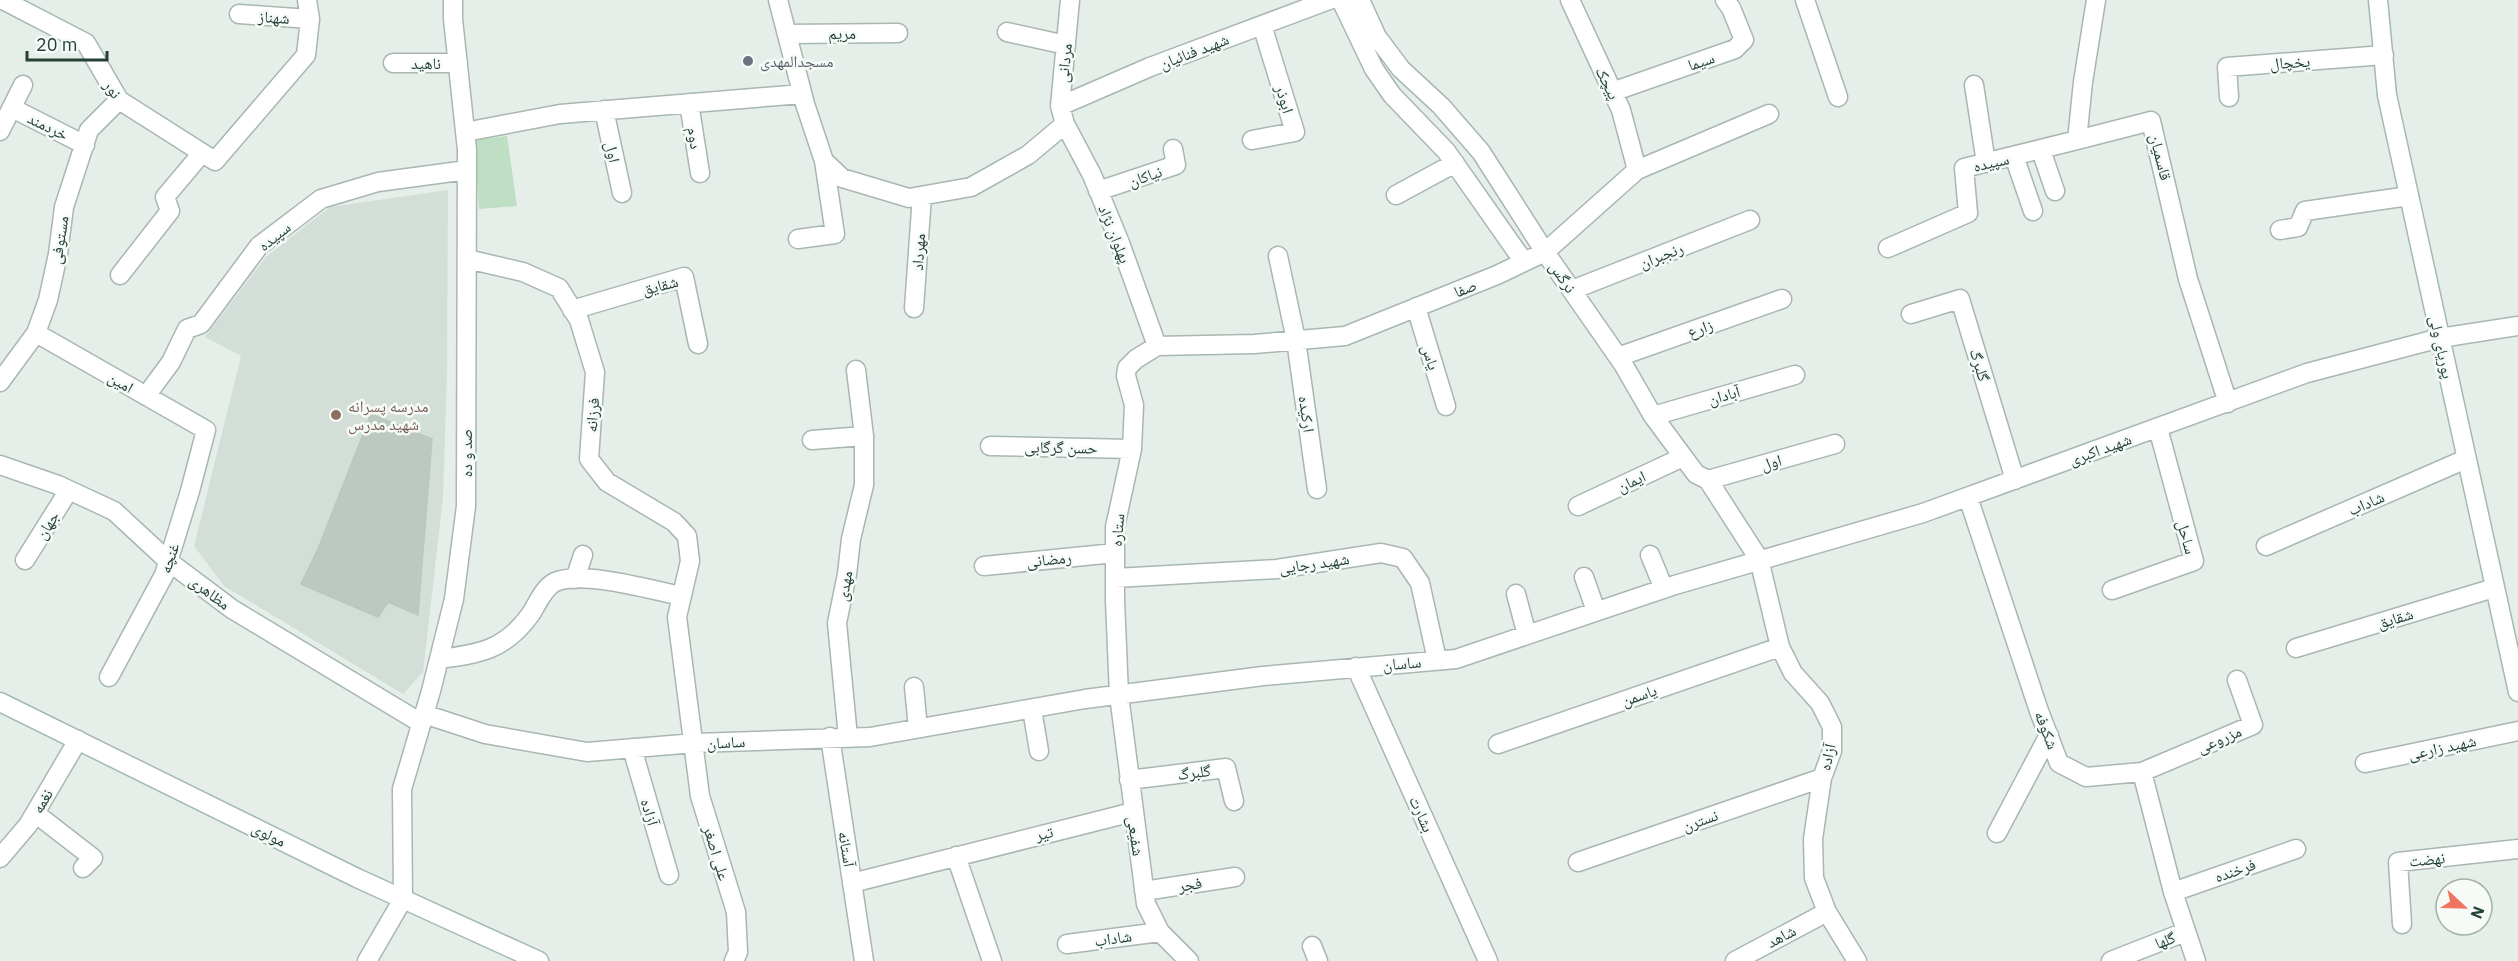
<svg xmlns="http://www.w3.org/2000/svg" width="2518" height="961" viewBox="0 0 2518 961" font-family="'IBM Plex Sans','Noto Naskh Arabic',sans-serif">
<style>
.built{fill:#d4ded8}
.green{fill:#bfdfc4}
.building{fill:#bbc9c2;stroke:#b8c8bf;stroke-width:1.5}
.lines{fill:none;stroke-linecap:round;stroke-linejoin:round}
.minor-casing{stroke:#a8b7b0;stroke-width:21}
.tertiary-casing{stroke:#a8b7b0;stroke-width:21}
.secondary-casing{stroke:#a4bab0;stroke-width:21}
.minor{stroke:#fff;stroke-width:18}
.tertiary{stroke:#fff;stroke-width:18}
.secondary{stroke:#fff;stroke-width:18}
.worship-dot{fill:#6b7280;stroke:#f6fbf8;stroke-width:2}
.education-dot{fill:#8d6e63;stroke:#f6fbf8;stroke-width:2}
.labels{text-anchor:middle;stroke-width:5;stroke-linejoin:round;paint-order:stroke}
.street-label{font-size:16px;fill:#244136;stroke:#f6fbf8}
.worship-label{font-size:16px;fill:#5b616d;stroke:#f6fbf8;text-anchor:start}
.education-label{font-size:16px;fill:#785e54;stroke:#f6fbf8;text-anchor:start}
</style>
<rect width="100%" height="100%" fill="#e6eee9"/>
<path class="built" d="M 448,190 L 447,374 L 443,498 L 423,672 L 403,694 L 224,586 L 194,546 L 241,356 L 205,337 L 266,257 L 330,207 Z"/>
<path class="green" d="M 507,136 L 517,206 L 479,209 L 474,140 Z"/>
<path class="building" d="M 371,414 L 432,439 L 418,615 L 388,602 L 378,617 L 301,584 L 318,549 Z"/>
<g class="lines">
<g class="minor-casing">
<path id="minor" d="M 3,0 L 86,43 L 119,100 L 215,161 L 306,55 L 310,19 L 307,0
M 778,0 L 805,104 L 824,161 L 842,178 L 909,198 L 971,187 L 1028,155 L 1065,124
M 1070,0 L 1060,106 L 1065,124 L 1092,175 L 1120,243 L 1157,346
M 1341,0 L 1374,69 L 1392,95 L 1446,151 L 1524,262
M 1360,0 L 1377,37 L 1401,69 L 1441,106 L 1481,152 L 1545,252 L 1623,364 L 1653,416 L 1696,474 L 1708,480 L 1759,559 L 1780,647 L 1793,673 L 1820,703 L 1832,727 L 1832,751 L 1822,778 L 1813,839 L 1814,878 L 1827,912 L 1857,961
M 1570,0 L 1621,110 L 1637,170
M 1805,0 L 1838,97
M 2096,0 L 2083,82 L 2077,140 L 2151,121 L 2188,279 L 2228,403
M 239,14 L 310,19
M 1007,32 L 1066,45
M 787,34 L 898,33
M 393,63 L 458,63
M 1974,85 L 1986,163
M 1612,92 L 1735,49 L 1744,40 L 1731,8 L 1725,0
M 2229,97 L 2227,67 L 2384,55
M 689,103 L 700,173
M 1060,106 L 1150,67 L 1329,0
M 12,108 L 85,145
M 604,110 L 622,193
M 0,131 L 23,85
M 465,132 L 560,114 L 802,94
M 1252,140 L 1295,132 L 1262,25
M 2041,150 L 2055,191
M 2014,156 L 2033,211
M 1098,191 L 1176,165 L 1173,149
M 1396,195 L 1455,163
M 2280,230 L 2298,227 L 2305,211 L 2409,196
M 798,239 L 835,234 L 824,161
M 1888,248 L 1968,213 L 1964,168 L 2077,140
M 1278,256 L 1296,340 L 1317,489
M 467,259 L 523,272 L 559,288 L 579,320 L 595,372 L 589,459 L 607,482 L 674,522 L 687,536 L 690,561 L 677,617 L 700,796 L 736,912 L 738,952 L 734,961
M 120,275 L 170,211 L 165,197 L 202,153
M 1572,290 L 1750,220
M 1416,307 L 1446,406
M 914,308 L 922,196
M 572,310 L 684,277 L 698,344
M 1911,314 L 1960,299 L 2015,480
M 36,333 L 206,430 L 190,491 L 164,575 L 109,677
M 1618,357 L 1782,299
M 0,382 L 36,333 L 48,300 L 58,254 L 64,207 L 89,130 L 119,100
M 146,396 L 171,362 L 187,329 L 201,324 L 259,246 L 321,199 L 378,182 L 467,170
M 1653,416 L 1795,375
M 812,440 L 864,436
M 990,446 L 1132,449
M 0,465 L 58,485 L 114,511 L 168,561 L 232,609 L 421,723
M 1708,480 L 1835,444
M 1968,497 L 2039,711 L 2059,763 L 2086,777 L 2142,772 L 2173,892 L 2196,961
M 1578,506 L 1683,457
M 2266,546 L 2466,459
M 1650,555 L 1664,589
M 25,560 L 69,490
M 984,566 L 1115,553
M 1584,577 L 1596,611
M 1115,578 L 1277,569 L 1381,553 L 1403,558 L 1420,583 L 1437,660
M 575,579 L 583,555
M 2112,590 L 2194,561 L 2158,428
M 1516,594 L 1527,635
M 2296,648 L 2494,588
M 439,659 C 479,654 505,650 530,615 C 537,605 543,588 555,582 C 583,570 651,590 682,596
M 1356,667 L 1488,961
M 914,687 L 918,728
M 1032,709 L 1039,751
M 424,714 L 485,734 L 587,752 L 695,743 L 870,737 L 1085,699 L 1263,676 L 1456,659 L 1675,585 L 1923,513 L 2307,373 L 2440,338 L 2518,326
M 830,737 L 864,961
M 848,737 L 837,623 L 847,574 L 851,539 L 864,485 L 864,436 L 856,370
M 1498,744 L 1780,647
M 632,748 L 669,875
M 2365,763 L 2518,731
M 2142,772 L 2253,725 L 2237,680
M 1129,780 L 1226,768 L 1234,801
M 35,813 L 93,858 L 83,868
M 1997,833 L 2049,735
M 956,856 L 992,961
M 0,858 L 28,825 L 78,740
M 1578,862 L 1822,778
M 852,883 L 1133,812
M 1144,891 L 1235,877
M 2173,892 L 2296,849
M 403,899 L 402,789 L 431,691 L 454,599 L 466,506 L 467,150 L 453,19 L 453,0
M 2402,924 L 2398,862 L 2518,849
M 1067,944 L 1160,932
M 1312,946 L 1318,961
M 1189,961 L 1160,932 L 1146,904 L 1119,695 L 1115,600 L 1115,527 L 1132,449 L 1134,405 L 1126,376 L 1127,368 L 1136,359 L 1157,346 L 1254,344 L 1345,336 L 1497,275 L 1545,252 L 1637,170 L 1769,114
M 1735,961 L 1827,912
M 2111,961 L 2185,932"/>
</g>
<g class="tertiary-casing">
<path id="tertiary" d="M 367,961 L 403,899"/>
</g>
<g class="secondary-casing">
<path id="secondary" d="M 2378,0 L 2387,95 L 2518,692
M 0,702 L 357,878 L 539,961"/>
</g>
<use href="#minor" class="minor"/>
<use href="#tertiary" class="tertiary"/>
<use href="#secondary" class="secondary"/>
</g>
<circle class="worship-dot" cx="748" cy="61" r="6"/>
<circle class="education-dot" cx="336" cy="415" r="6"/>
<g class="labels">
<g class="street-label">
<text transform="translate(274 17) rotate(4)" y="6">شهناز</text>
<text transform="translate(842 33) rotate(-1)" y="6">مریم</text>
<text transform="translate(1194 51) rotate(-21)" y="6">شهید فنائیان</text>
<text transform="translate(1701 61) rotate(-19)" y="6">سیما</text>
<text transform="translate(2290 62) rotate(-4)" y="6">یخچال</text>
<text x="426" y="69">ناهید</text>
<text transform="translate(1064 63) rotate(-84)" y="6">مردانی</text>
<text transform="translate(1608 83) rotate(64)" y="6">پیچک</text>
<text transform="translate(113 89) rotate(54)" y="6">نور</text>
<text transform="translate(1285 99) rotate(73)" y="6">ابوذر</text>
<text transform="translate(48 126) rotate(26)" y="6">خردمند</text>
<text transform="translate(695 138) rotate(81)" y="6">دوم</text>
<text transform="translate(613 152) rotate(78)" y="6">اول</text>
<text transform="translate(2161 157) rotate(76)" y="6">قاسمیان</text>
<text transform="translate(1991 162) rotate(-13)" y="6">سپیده</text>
<text transform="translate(1145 176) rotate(-19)" y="6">نیاکان</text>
<text transform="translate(1115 234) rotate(68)" y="6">پهلوان نژاد</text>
<text transform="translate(274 236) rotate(-39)" y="6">سپیده</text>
<text transform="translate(59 240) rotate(-81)" y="6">مستوفی</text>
<text transform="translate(918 252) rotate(-86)" y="6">مهرداد</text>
<text transform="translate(1661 255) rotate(-21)" y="6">رنجبران</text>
<text transform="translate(1563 277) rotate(55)" y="6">نرگس</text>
<text transform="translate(660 285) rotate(-14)" y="6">شقایق</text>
<text transform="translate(1465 288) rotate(-22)" y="6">صفا</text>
<text transform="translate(1700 328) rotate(-19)" y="6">زارع</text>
<text transform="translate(2442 347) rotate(78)" y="6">پوریای ولی</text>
<text transform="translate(1431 357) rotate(73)" y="6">یاس</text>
<text transform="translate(1980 365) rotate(73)" y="6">گلبرگ</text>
<text transform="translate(121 382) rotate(30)" y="6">امین</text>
<text transform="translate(1724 395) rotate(-16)" y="6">آبادان</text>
<text transform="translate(1307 414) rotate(82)" y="6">ارکیده</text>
<text transform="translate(592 415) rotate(-86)" y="6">فرزانه</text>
<text transform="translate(1061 447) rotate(1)" y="6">حسن گرگابی</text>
<text transform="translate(2100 449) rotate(-20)" y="6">شهید اکبری</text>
<text transform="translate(466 453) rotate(-90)" y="6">صد و ده</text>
<text transform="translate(1771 462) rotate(-16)" y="6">اول</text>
<text transform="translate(1631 481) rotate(-25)" y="6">ایمان</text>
<text transform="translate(2366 503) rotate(-24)" y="6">شاداب</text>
<text transform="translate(47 525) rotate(-58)" y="6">جهان</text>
<text transform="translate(1117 530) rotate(-85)" y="6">ستاره</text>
<text transform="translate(2187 537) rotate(75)" y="6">ساحل</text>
<text transform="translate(169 558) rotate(-71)" y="6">غنچه</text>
<text transform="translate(1049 559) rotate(-6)" y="6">رمضانی</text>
<text transform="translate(1314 563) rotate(-8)" y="6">شهید رجایی</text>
<text transform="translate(844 586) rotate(-80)" y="6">مهدی</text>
<text transform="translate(210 592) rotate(37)" y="6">مظاهری</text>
<text transform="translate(2395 618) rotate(-17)" y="6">شقایق</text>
<text transform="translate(1402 663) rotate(-5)" y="6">ساسان</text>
<text transform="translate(1639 695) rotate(-19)" y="6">یاسمن</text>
<text transform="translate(2047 730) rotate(69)" y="6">شکوفه</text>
<text transform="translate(2219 739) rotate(-23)" y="6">مزروعی</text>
<text transform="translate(726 742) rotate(-3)" y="6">ساسان</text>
<text transform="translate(2442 747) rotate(-12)" y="6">شهید زارعی</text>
<text transform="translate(1827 757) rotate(-77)" y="6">آزاده</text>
<text transform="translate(1194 772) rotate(-7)" y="6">گلبرگ</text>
<text transform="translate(42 801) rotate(-60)" y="6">نغمه</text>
<text transform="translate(650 812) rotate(74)" y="6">آزاده</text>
<text transform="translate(1422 814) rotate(66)" y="6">بشارت</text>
<text transform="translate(1700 820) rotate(-19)" y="6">نسترن</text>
<text transform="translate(1044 833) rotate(-13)" y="6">تیر</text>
<text transform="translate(269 834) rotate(26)" y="6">مولوی</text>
<text transform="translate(1136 836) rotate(82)" y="6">شفیعی</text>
<text transform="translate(847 849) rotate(81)" y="6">آستانه</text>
<text transform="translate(717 853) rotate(73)" y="6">علی اصغر</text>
<text transform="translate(2427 859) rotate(-6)" y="6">نهضت</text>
<text transform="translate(2235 870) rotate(-19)" y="6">فرخنده</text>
<text transform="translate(1190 884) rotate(-9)" y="6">فجر</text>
<text transform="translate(1781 936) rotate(-28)" y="6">شاهد</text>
<text transform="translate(1113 938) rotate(-8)" y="6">شاداب</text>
<text transform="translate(2165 940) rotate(-21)" y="6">گلها</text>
</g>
<g class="worship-label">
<text x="760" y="67">مسجدالمهدی</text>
</g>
<g class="education-label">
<text x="348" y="412">مدرسه پسرانه<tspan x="348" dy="18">شهید مدرس</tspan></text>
</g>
</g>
<g transform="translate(2464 907) rotate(112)"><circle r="28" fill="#f6fbf8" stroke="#a2b1aa" stroke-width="1.5"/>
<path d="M0-4.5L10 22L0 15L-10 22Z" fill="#f17361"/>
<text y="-9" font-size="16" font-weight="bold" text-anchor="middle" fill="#244136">N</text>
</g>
<path d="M27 51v9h80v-9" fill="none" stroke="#244136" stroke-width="3"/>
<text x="36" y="51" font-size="18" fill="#244136" stroke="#f6fbf8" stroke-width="4.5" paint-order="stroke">20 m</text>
</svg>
